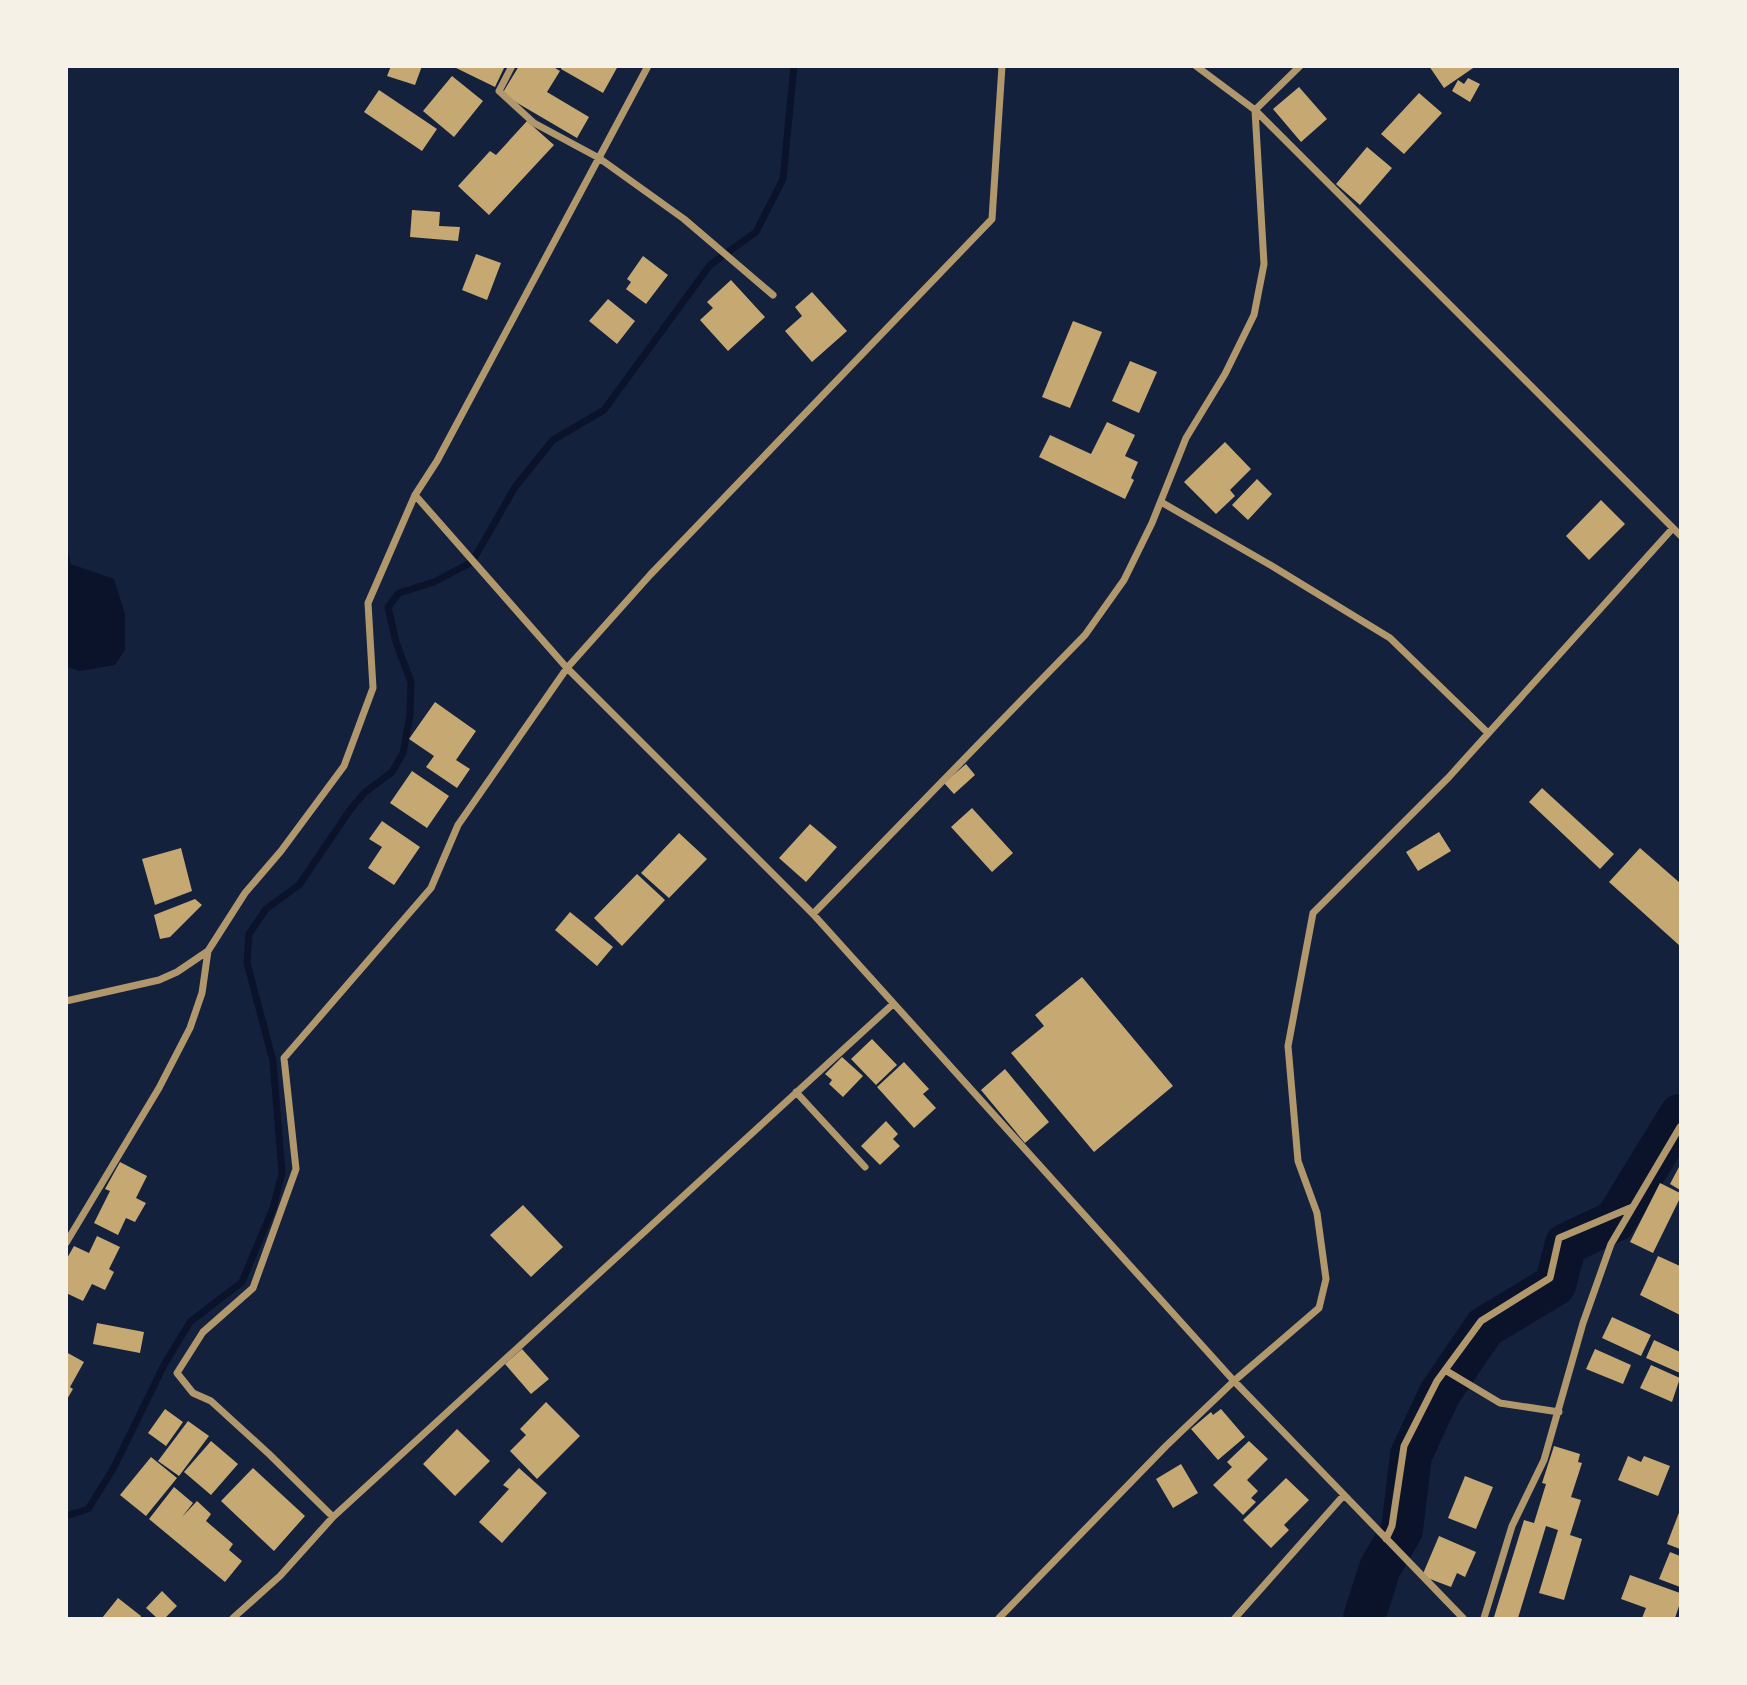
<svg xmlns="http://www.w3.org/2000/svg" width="1747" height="1685" viewBox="0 0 1747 1685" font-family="'Fira Sans',sans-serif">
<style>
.water{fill:#0b132b}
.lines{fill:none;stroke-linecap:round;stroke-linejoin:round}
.stream{stroke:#0b132b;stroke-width:7}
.river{stroke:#0b132b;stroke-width:42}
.building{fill:#c6a872}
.minor{stroke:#b1986c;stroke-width:7}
</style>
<rect width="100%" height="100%" fill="#14213d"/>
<path class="water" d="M 66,545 L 71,564 L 114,579 L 125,614 L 125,650 L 115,665 L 80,671 L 67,667 Z"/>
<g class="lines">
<path class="stream" d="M 66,1516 L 88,1509 L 113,1469 L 164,1365 L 190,1322 L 242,1282 L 273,1208 L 282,1173 L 273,1061 L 247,963 L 249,934 L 266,909 L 299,885 L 350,810 L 364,793 L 392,772 L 403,753 L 410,715 L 411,682 L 396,642 L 388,607 L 399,593 L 434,582 L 472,562 L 515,487 L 553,440 L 604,410 L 710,265 L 756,232 L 783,179 L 794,66"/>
<path class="river" d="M 1364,1618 L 1380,1568 L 1402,1530 L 1411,1455 L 1440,1393 L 1485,1327 L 1555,1285 L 1566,1244 L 1615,1221 L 1680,1115"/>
</g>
<path class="building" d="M 391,66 L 422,66 L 415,85 L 387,76 Z
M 452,66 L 505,66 L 495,87 Z
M 519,66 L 552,66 L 560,71 L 547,92 L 589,117 L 577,138 L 502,94 Z
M 562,66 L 618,66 L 603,93 L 561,69 Z
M 1429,66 L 1476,66 L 1444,88 Z
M 452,76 L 483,101 L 454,137 L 423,111 Z
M 1468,78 L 1480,84 L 1470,102 L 1452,91 L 1458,80 L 1464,84 Z
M 1299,87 L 1327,119 L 1301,142 L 1273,109 Z
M 379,90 L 437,129 L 422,151 L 364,112 Z
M 1419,93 L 1442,113 L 1404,154 L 1381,134 Z
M 527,121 L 554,145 L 489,215 L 458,186 L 490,151 L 496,155 Z
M 1367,147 L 1392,168 L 1360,205 L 1336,184 Z
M 412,210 L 440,212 L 439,226 L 460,227 L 458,241 L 410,237 Z
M 476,254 L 501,263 L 487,300 L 462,290 Z
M 643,256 L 668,275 L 646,304 L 626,289 L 631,282 L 627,279 Z
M 731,280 L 765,317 L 728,351 L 700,320 L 713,308 L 707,302 Z
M 812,292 L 847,331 L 812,362 L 785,331 L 802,316 L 795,307 Z
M 608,299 L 635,321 L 617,344 L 589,321 Z
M 1073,321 L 1102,332 L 1070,408 L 1042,397 Z
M 1130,361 L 1157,372 L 1139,413 L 1112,401 Z
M 1107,422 L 1135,435 L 1125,456 L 1138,462 L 1131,478 L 1134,480 L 1125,499 L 1039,457 L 1050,435 L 1091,454 Z
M 1225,442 L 1251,469 L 1230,490 L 1235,496 L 1216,514 L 1184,482 Z
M 1257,479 L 1272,494 L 1248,520 L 1232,505 Z
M 1601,500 L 1625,524 L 1589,560 L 1566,536 Z
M 435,702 L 476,731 L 456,760 L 470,769 L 457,788 L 426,767 L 434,756 L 409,739 Z
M 966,764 L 975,775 L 954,794 L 944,783 Z
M 412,771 L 449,796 L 427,828 L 390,803 Z
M 1542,788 L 1614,854 L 1600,869 L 1529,802 Z
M 972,808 L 1013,853 L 992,872 L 951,827 Z
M 382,821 L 420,847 L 394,885 L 368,868 L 382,847 L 369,839 Z
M 810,824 L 837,847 L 806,882 L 779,858 Z
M 1439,832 L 1451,851 L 1418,871 L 1406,852 Z
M 679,833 L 707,859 L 669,898 L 641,873 Z
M 181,848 L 192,891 L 155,905 L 142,859 Z
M 1640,848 L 1680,883 L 1680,946 L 1609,882 Z
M 637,874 L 665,900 L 622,946 L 594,918 Z
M 195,899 L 202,905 L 170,937 L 160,939 L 154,915 Z
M 570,912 L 613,947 L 597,966 L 555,930 Z
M 1082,977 L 1173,1086 L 1094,1152 L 1011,1053 L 1044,1026 L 1035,1015 Z
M 872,1039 L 897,1065 L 876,1085 L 851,1059 Z
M 842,1057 L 863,1076 L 843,1097 L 829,1084 L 832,1080 L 825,1074 Z
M 904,1062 L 929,1089 L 923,1094 L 936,1108 L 914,1128 L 877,1087 Z
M 1005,1069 L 1049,1122 L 1025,1143 L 981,1090 Z
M 886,1121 L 898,1134 L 893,1139 L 900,1146 L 880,1165 L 861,1146 Z
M 120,1162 L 147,1176 L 136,1198 L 146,1203 L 135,1222 L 126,1218 L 118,1235 L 94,1223 L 110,1191 L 105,1189 Z
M 1680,1165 L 1680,1190 L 1670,1184 Z
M 1660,1183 L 1680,1193 L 1680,1198 L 1653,1253 L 1630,1242 Z
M 523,1205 L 563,1247 L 531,1277 L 490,1235 Z
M 97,1236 L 120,1247 L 109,1269 L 114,1272 L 105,1290 L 92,1284 L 83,1301 L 66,1293 L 66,1260 L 74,1246 L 89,1253 Z
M 1658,1256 L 1680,1266 L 1680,1315 L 1640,1295 Z
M 1612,1317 L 1651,1335 L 1641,1356 L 1602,1338 Z
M 97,1323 L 144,1332 L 140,1353 L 93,1344 Z
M 1654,1340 L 1680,1352 L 1680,1373 L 1646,1358 Z
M 522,1349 L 549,1379 L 531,1394 L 505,1364 Z
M 1595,1349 L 1631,1365 L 1623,1384 L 1586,1369 Z
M 66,1352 L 84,1362 L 70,1387 L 73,1389 L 66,1401 Z
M 1651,1365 L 1680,1378 L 1672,1402 L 1640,1388 Z
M 546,1402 L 580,1436 L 537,1479 L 510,1451 L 526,1435 L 520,1429 Z
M 165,1409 L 183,1422 L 166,1446 L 148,1433 Z
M 1221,1409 L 1245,1437 L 1218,1460 L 1191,1429 L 1211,1412 L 1213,1415 Z
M 188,1421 L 209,1436 L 179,1476 L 158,1461 Z
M 457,1429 L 490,1461 L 455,1496 L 423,1464 Z
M 211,1441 L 238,1464 L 211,1495 L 184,1472 Z
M 1249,1441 L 1268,1459 L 1247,1480 L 1258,1491 L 1251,1498 L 1256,1502 L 1243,1515 L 1213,1485 L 1232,1467 L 1227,1462 Z
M 1554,1446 L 1580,1454 L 1578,1462 L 1582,1463 L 1571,1497 L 1581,1500 L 1570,1535 L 1582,1539 L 1564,1600 L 1539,1593 L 1558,1530 L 1546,1526 L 1518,1618 L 1494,1617 L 1524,1520 L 1534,1523 L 1546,1484 L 1542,1483 Z
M 1628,1456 L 1641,1462 L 1644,1456 L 1670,1466 L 1658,1496 L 1618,1480 Z
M 151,1457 L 177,1478 L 146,1516 L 120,1495 Z
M 1181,1464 L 1198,1493 L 1173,1508 L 1156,1479 Z
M 253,1468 L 305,1516 L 274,1551 L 221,1501 Z
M 519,1468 L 547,1493 L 502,1543 L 479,1522 L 509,1489 L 503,1485 Z
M 1465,1476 L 1493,1487 L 1476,1529 L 1448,1518 Z
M 1286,1478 L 1309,1500 L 1284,1525 L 1289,1530 L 1271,1548 L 1243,1520 Z
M 174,1487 L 193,1503 L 182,1517 L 197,1501 L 211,1514 L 206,1521 L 233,1544 L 229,1550 L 242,1561 L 225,1582 L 149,1519 Z
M 1680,1510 L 1680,1549 L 1667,1544 Z
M 1439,1536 L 1476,1552 L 1465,1577 L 1457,1573 L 1451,1587 L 1422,1576 Z
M 1670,1552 L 1680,1556 L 1680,1587 L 1659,1579 Z
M 1630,1575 L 1680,1593 L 1680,1603 L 1675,1618 L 1642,1618 L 1646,1608 L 1621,1599 Z
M 162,1591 L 177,1606 L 165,1618 L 157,1618 L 146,1608 Z
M 118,1598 L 141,1616 L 140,1618 L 102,1618 Z"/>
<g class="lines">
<path class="minor" d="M 512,66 L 499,91 L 534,123 L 599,158 L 684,219 L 773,295
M 1196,66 L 1255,110 L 1680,535
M 415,495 L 567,668 L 813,914 L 1234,1381 L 1463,1618
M 1161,502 L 1272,566 L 1390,638 L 1488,733
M 813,914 L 1085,635 L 1124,580 L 1152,523 L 1186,438 L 1225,374 L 1254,315 L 1264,264 L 1255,110 L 1300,66
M 66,1001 L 159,980 L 177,972 L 208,951 L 245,893 L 281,851 L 344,766 L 373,688 L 368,603 L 415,495 L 437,461 L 648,66
M 796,1092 L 865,1167
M 66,1243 L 159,1088 L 190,1028 L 202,993 L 208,951
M 1445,1370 L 1500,1403 L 1559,1412
M 333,1517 L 269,1454 L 211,1401 L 193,1393 L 177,1373 L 203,1332 L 253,1288 L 296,1169 L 284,1058 L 431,888 L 458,825 L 567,668 L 650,575 L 992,219 L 1002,66
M 1386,1539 L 1392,1526 L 1404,1446 L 1437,1381 L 1481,1321 L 1550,1278 L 1559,1238 L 1630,1208
M 233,1618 L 280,1576 L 333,1517 L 893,1004
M 999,1618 L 1166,1446 L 1234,1381 L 1319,1308 L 1326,1279 L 1317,1213 L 1298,1161 L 1288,1046 L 1313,913 L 1449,777 L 1673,528
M 1235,1618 L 1344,1495
M 1484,1618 L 1512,1526 L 1544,1460 L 1583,1323 L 1611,1244 L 1680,1127"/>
</g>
<rect width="1747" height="1685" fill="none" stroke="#f6f1e7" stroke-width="136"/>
</svg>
